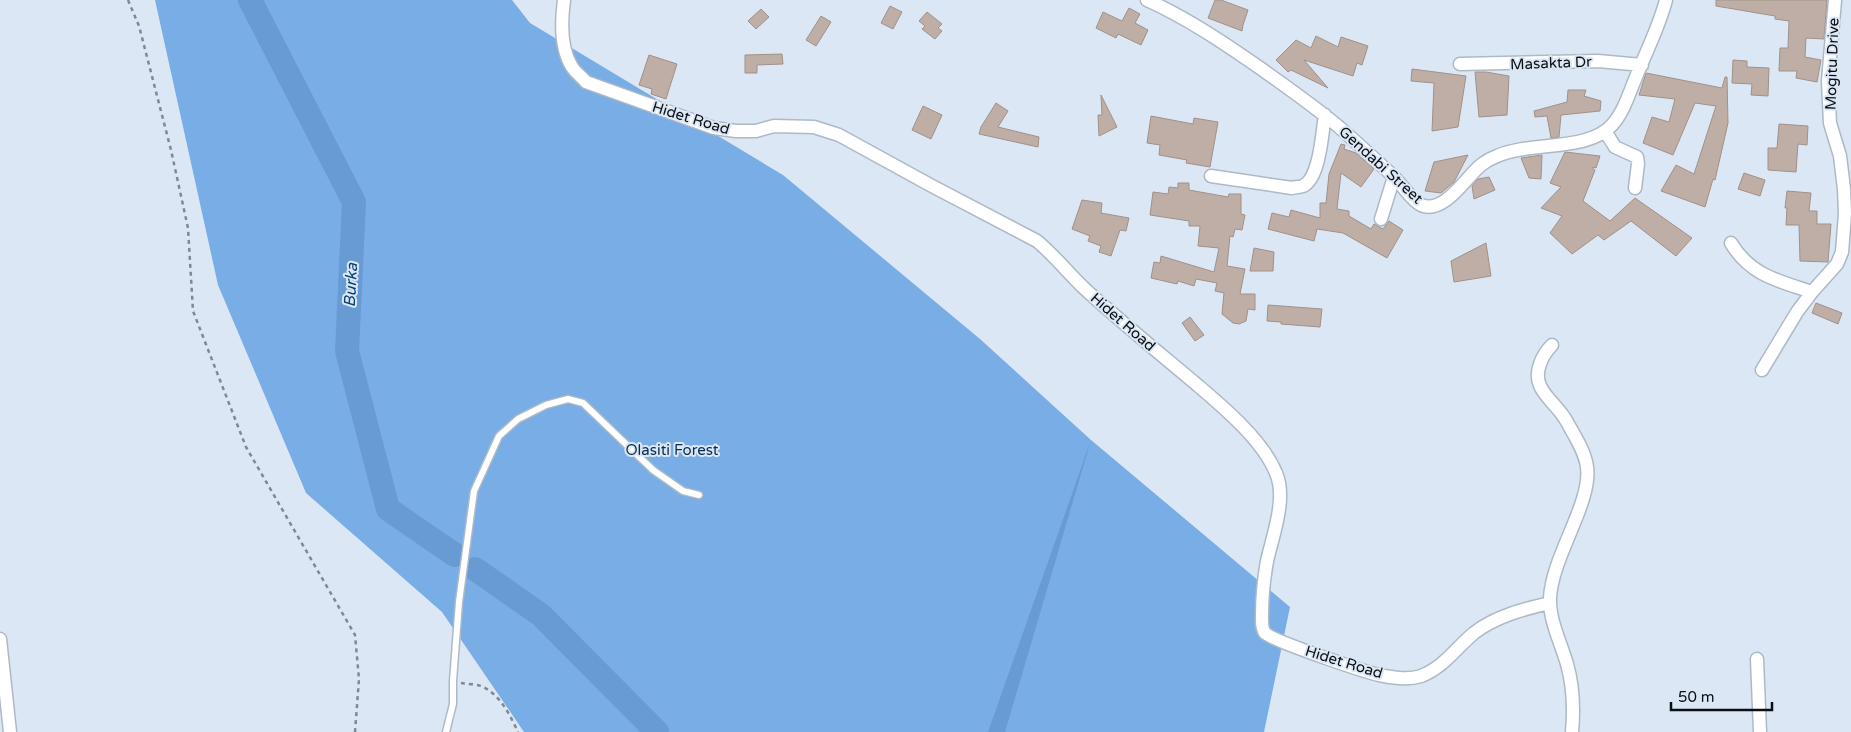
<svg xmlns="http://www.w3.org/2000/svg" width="1851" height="732" viewBox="0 0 1851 732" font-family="'Varela Round',sans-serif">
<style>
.forest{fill:#79ade6}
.water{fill:#689ad3}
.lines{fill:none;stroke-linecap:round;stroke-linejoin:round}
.river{stroke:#689ad3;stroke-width:24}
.building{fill:#beaea6;stroke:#a09189}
.service-casing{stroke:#aeb9c6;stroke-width:9}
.minor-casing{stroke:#aeb9c6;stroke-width:15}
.path{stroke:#808891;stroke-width:2.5;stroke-dasharray:4 4;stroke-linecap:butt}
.service{stroke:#fff;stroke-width:6}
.minor{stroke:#fff;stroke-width:12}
.labels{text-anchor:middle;stroke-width:4;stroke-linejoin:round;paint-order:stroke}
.street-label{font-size:15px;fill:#0b0f13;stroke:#dce7f5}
.park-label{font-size:15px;fill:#062c50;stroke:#dce7f5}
.water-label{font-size:16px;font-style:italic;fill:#074074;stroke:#dce7f5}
</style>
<rect width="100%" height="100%" fill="#dce7f5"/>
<path class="forest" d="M 155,0 L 512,0 L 530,23 L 783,175 L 980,339 L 1091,440 L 1290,607 L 1264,732 L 524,732 L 442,612 L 306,493 L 218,285 Z"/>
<path class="water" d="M 1091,440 L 1005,732 L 988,732 Z"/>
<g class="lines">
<path class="river" d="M 250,0 L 354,202 L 347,351 L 388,509 L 455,555
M 475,569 L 541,615 L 657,732"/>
</g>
<path class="building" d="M 1215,0 L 1221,0 L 1248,10 L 1243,25 L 1242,31 L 1208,18 Z
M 1716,0 L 1827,0 L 1824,39 L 1806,38 L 1805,57 L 1821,60 L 1817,82 L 1796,78 L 1797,71 L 1779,71 L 1780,48 L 1788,48 L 1789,21 L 1775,19 L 1775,16 L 1716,6 Z
M 890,6 L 902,12 L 893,29 L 881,23 Z
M 1129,8 L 1140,14 L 1135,23 L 1148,30 L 1141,45 L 1118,34 L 1116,38 L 1096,28 L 1103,12 L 1122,21 Z
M 761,9 L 769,17 L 756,29 L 748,21 Z
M 927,12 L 942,24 L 938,28 L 942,31 L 935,39 L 922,29 L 925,26 L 919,21 Z
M 821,16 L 831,22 L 816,46 L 806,40 Z
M 1316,36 L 1338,47 L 1341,37 L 1368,46 L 1362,65 L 1357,63 L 1353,76 L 1304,60 L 1328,88 L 1291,70 L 1288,72 L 1276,60 L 1296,40 L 1311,48 Z
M 782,54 L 783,64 L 757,65 L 757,73 L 745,73 L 745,55 Z
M 649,55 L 677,64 L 666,99 L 651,94 L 652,89 L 639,85 Z
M 1733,60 L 1747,61 L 1747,67 L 1769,68 L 1768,96 L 1751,95 L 1752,84 L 1732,83 Z
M 1412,69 L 1466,76 L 1458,127 L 1432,131 L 1434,83 L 1411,81 Z
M 1475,72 L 1486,72 L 1509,76 L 1507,115 L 1479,117 Z
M 1646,73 L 1722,88 L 1725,77 L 1727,77 L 1728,123 L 1715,180 L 1713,179 L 1705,207 L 1661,191 L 1676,165 L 1694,174 L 1716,106 L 1695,103 L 1673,155 L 1643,143 L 1652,117 L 1669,122 L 1675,99 L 1639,95 Z
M 1568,90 L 1586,90 L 1584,96 L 1601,101 L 1600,111 L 1561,115 L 1559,137 L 1551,138 L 1547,116 L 1535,117 L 1534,111 L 1567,102 Z
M 1101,95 L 1117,127 L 1099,136 L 1098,115 L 1102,115 Z
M 996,103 L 1008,111 L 998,127 L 1039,137 L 1038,147 L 979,134 L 981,127 Z
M 923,106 L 942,115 L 931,139 L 912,130 Z
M 1151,116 L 1193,124 L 1194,118 L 1218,122 L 1210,167 L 1186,163 L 1187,160 L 1159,155 L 1160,145 L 1147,143 Z
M 1779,124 L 1808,126 L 1807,145 L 1798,144 L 1796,172 L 1768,170 L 1768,148 L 1777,148 Z
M 1341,144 L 1345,145 L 1344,149 L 1356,153 L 1374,169 L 1361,187 L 1341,173 L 1337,209 L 1349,211 L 1349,216 L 1371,229 L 1374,224 L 1383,229 L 1389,221 L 1403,230 L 1387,258 L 1343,233 L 1317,229 L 1314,241 L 1268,229 L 1272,213 L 1289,217 L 1291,210 L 1320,218 L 1320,203 L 1326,203 L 1329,174 Z
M 1565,152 L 1600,156 L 1596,168 L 1593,167 L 1592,168 L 1595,170 L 1583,201 L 1610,221 L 1635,198 L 1692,238 L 1676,256 L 1631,221 L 1604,240 L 1598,235 L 1572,254 L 1550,233 L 1562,216 L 1541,208 L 1561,187 L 1550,183 Z
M 1468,155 L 1454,182 L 1441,193 L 1425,191 L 1434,162 Z
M 1542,155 L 1541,179 L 1529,178 L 1521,158 Z
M 1744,173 L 1765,180 L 1760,196 L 1738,189 Z
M 1489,177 L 1495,190 L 1474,199 L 1472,186 L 1478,179 Z
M 1178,183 L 1189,183 L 1189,190 L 1228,197 L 1229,194 L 1241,194 L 1241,214 L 1245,215 L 1242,230 L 1235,229 L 1233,237 L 1230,236 L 1227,266 L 1245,269 L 1240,294 L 1255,294 L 1255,310 L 1248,309 L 1246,321 L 1239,324 L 1233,323 L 1222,314 L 1224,293 L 1215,291 L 1217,283 L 1196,279 L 1194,286 L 1178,281 L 1177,284 L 1151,278 L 1154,262 L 1160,263 L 1161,256 L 1214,272 L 1219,248 L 1198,246 L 1200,226 L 1189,226 L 1189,221 L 1150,215 L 1153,192 L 1168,194 L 1169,187 L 1178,188 Z
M 1787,191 L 1811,193 L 1809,211 L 1817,211 L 1817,224 L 1831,224 L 1828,262 L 1800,261 L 1799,225 L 1786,225 L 1787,208 L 1785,208 Z
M 1082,200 L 1102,203 L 1101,213 L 1129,218 L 1126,231 L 1120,230 L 1111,256 L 1099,252 L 1101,246 L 1088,241 L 1090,236 L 1072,229 Z
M 1486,243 L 1491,276 L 1454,282 L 1451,261 Z
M 1254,248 L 1274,252 L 1273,271 L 1250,271 Z
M 1816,303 L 1842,313 L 1838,324 L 1812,313 Z
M 1268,305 L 1322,309 L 1320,327 L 1281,324 L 1281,322 L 1267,321 Z
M 1190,317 L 1204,335 L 1195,341 L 1182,323 Z"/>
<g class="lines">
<g class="service-casing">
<path id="service" d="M 446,732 L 453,704 L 453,681 L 459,602 L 474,491 L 499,436 L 518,419 L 546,405 L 568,399 L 583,403 L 653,470 L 683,491 L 699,495"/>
</g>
<g class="minor-casing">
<path id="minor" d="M 564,0 C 561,22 560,48 572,67 C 576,73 582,77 586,82 L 714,128 L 736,131 L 756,131 L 774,126 L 814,127 L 839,135 L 932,186 L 1037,241 C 1055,256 1069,274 1086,290 C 1121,322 1158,352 1195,383 C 1223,407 1262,439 1276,473 C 1287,498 1273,535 1267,561 C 1264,578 1262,596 1262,614 C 1262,620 1261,628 1265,633 C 1273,641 1370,674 1384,676 C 1396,678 1409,680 1421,676 C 1443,668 1457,647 1474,633 C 1496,616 1524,609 1550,603
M 1147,0 C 1187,18 1224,43 1260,68 C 1287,87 1314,106 1339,127 C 1357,143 1375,159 1392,175 C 1402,184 1410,199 1421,205 C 1444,215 1466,177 1481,165 C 1486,161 1492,158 1497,156 C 1530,141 1588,152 1612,125 C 1624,112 1629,93 1636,77 C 1646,52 1659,27 1666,0
M 1460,64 L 1598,61 L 1642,65
M 1605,131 L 1615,147 L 1637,157 L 1638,164 L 1635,188
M 1211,176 L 1292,188 C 1295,187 1301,187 1303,186 C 1320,178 1322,133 1325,115
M 1381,219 L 1394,177
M 1731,243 C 1750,275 1778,281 1812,292
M 1552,345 C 1546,351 1543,355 1540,364 C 1530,390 1556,401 1567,422 C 1574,435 1585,451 1587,467 C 1592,503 1552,556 1550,598 C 1549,620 1561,643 1567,664 C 1573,685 1574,710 1572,732
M 1762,370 L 1797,312 L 1812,292 L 1837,264 L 1842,252 L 1845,214 L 1844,189 L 1840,156 L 1830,123 L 1829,103 L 1828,81 L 1835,0
M 0,639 L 10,732
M 1757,659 L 1760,732"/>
</g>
<path class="path" d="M 128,0 L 139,26 L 171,150 L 188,228 L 193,311 L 246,447 L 355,635 L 359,679 L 355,732
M 461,683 C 467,684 475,684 481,686 C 500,694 510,715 518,732"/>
<use href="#service" class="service"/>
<use href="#minor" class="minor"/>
</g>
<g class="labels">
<g class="street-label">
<text transform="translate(1551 63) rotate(-2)" y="5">Masakta Dr</text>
<text transform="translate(1832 64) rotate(-88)" y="5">Mogitu Drive</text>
<text transform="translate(691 118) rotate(17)" y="5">Hidet Road</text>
<text transform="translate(1381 165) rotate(42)" y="5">Gendabi Street</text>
<text transform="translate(1123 322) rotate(41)" y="5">Hidet Road</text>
<text transform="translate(1344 662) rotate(17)" y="5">Hidet Road</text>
</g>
<g class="park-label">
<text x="672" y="455">Olasiti Forest</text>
</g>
<g class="water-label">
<text transform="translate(350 285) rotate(-87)" y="6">Burka</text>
</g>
</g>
<path d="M1671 702v8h101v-8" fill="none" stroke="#0b0f13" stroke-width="2.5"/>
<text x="1678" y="702" font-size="15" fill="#0b0f13" stroke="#dce7f5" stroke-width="4" paint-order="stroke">50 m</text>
</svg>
